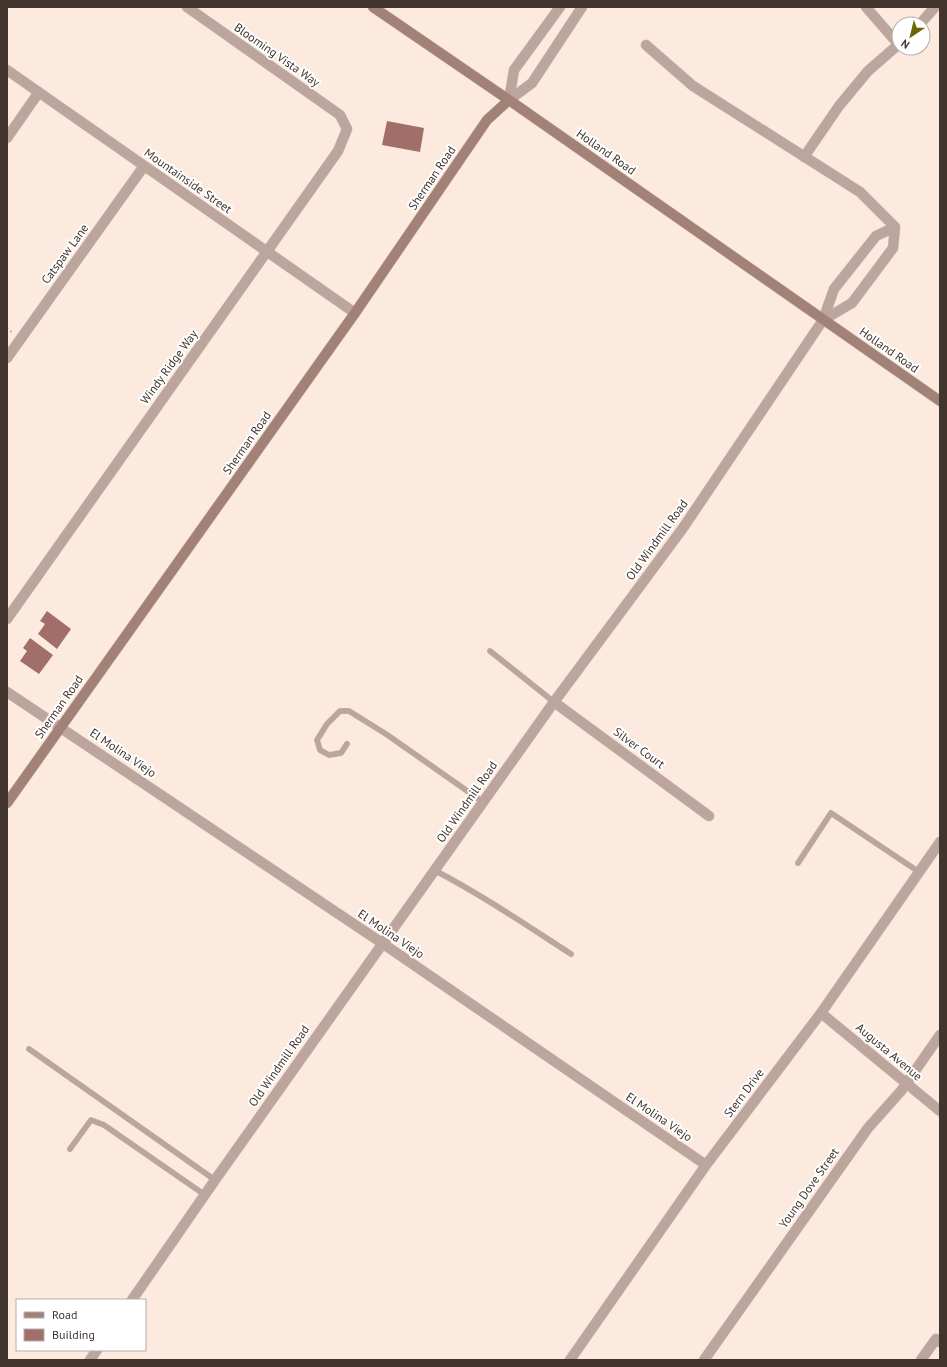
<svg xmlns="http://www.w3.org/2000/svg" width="947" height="1367" viewBox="0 0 947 1367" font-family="'PT Sans',sans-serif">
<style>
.building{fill:#a16f68}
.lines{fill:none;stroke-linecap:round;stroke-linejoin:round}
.lane-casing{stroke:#d7c6bb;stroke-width:6}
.street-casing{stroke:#d7c6bb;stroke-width:11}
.secondary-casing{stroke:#d7c6bb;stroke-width:11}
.path{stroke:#a29289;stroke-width:2.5;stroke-dasharray:1 3;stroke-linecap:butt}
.lane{stroke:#bca59d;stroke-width:5.5}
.street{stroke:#bca59d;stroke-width:10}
.secondary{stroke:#a28176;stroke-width:10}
.labels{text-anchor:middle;stroke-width:4;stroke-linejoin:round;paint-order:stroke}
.street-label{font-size:12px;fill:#41352d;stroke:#fff}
</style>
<rect width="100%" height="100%" fill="#fdeadf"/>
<path class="building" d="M 387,121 L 424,128 L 420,152 L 382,145 Z
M 47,611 L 71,629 L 57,649 L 38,634 L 45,624 L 40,621 Z
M 30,638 L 53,655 L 39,674 L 20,661 L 27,651 L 23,648 Z"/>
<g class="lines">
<g class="lane-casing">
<path id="lane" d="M 490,651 L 554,702
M 347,744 L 341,753 L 329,755 L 320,750 L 317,740 L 327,724 L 340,711 L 349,711 L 386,734 L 483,802
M 798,863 L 831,813 L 919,872
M 434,870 C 482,895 526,925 571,954
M 29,1049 L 215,1180
M 70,1149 L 91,1120 L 104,1125 L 205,1195"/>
</g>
<g class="street-casing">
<path id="street" d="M 866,7 L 899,45
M 920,24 L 935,7
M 646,45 L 693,86 L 860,192 L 895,227
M 7,70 L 355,313
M 509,100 L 532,83 L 582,7
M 509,100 L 514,70 L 560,7
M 7,138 L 39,92
M 804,157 L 839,106 L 868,71 L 899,44
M 823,320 L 852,303 L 893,248 L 895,227
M 7,358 L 144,166
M 7,619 L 338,151 L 347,129 L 340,115 L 187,7
M 7,692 L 382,943 L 706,1165
M 554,702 L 709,816
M 821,1013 L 940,1111
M 132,1300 L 215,1180 L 554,702 L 683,528 L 823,320 L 834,289 L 876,236 L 895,227
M 90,1360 L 97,1350
M 570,1360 L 706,1165 L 821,1013 L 940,842
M 704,1360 L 868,1128 L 901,1091 L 940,1035
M 921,1360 L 936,1339 L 940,1342"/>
</g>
<g class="secondary-casing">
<path id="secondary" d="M 373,7 L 509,100 L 940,401
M 7,803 L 355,313 L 487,120 L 509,100"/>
</g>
<path class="path" d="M 7,329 L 12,332"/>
<use href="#lane" class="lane"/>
<use href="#street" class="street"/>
<use href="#secondary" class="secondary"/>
</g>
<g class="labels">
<g class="street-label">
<text transform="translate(277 55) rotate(35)" y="4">Blooming Vista Way</text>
<text transform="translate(606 152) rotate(35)" y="4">Holland Road</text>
<text transform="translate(432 178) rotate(-56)" y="4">Sherman Road</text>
<text transform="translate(188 181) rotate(35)" y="4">Mountainside Street</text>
<text transform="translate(65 254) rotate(-54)" y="4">Catspaw Lane</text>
<text transform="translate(889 350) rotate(35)" y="4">Holland Road</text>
<text transform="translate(169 367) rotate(-54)" y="4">Windy Ridge Way</text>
<text transform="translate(247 443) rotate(-55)" y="4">Sherman Road</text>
<text transform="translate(657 540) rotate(-54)" y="4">Old Windmill Road</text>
<text transform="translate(59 707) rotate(-55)" y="4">Sherman Road</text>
<text transform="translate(639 748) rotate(36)" y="4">Silver Court</text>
<text transform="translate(123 753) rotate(34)" y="4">El Molina Viejo</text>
<text transform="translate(467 802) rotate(-55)" y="4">Old Windmill Road</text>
<text transform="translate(391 934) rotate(34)" y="4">El Molina Viejo</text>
<text transform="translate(889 1052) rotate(40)" y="4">Augusta Avenue</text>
<text transform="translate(279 1066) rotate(-55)" y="4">Old Windmill Road</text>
<text transform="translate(744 1093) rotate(-53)" y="4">Stern Drive</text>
<text transform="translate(659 1117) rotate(34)" y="4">El Molina Viejo</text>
<text transform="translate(809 1188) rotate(-55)" y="4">Young Dove Street</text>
</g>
</g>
<rect width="947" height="1367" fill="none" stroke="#41352d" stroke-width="16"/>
<rect x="16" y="1299" width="130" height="52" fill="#ffffff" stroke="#b3aeab"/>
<rect x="24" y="1312" width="20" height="6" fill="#a28176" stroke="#b3aeab"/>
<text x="52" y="1319" font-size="12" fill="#41352d">Road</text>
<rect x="24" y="1329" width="20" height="12" fill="#a16f68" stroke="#b3aeab"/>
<text x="52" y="1339" font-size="12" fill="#41352d">Building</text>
<g transform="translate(911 36) rotate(215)"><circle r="19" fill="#ffffff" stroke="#b3aeab"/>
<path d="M0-3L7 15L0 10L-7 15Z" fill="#6b6801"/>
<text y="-6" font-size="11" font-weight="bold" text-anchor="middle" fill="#41352d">N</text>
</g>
</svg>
